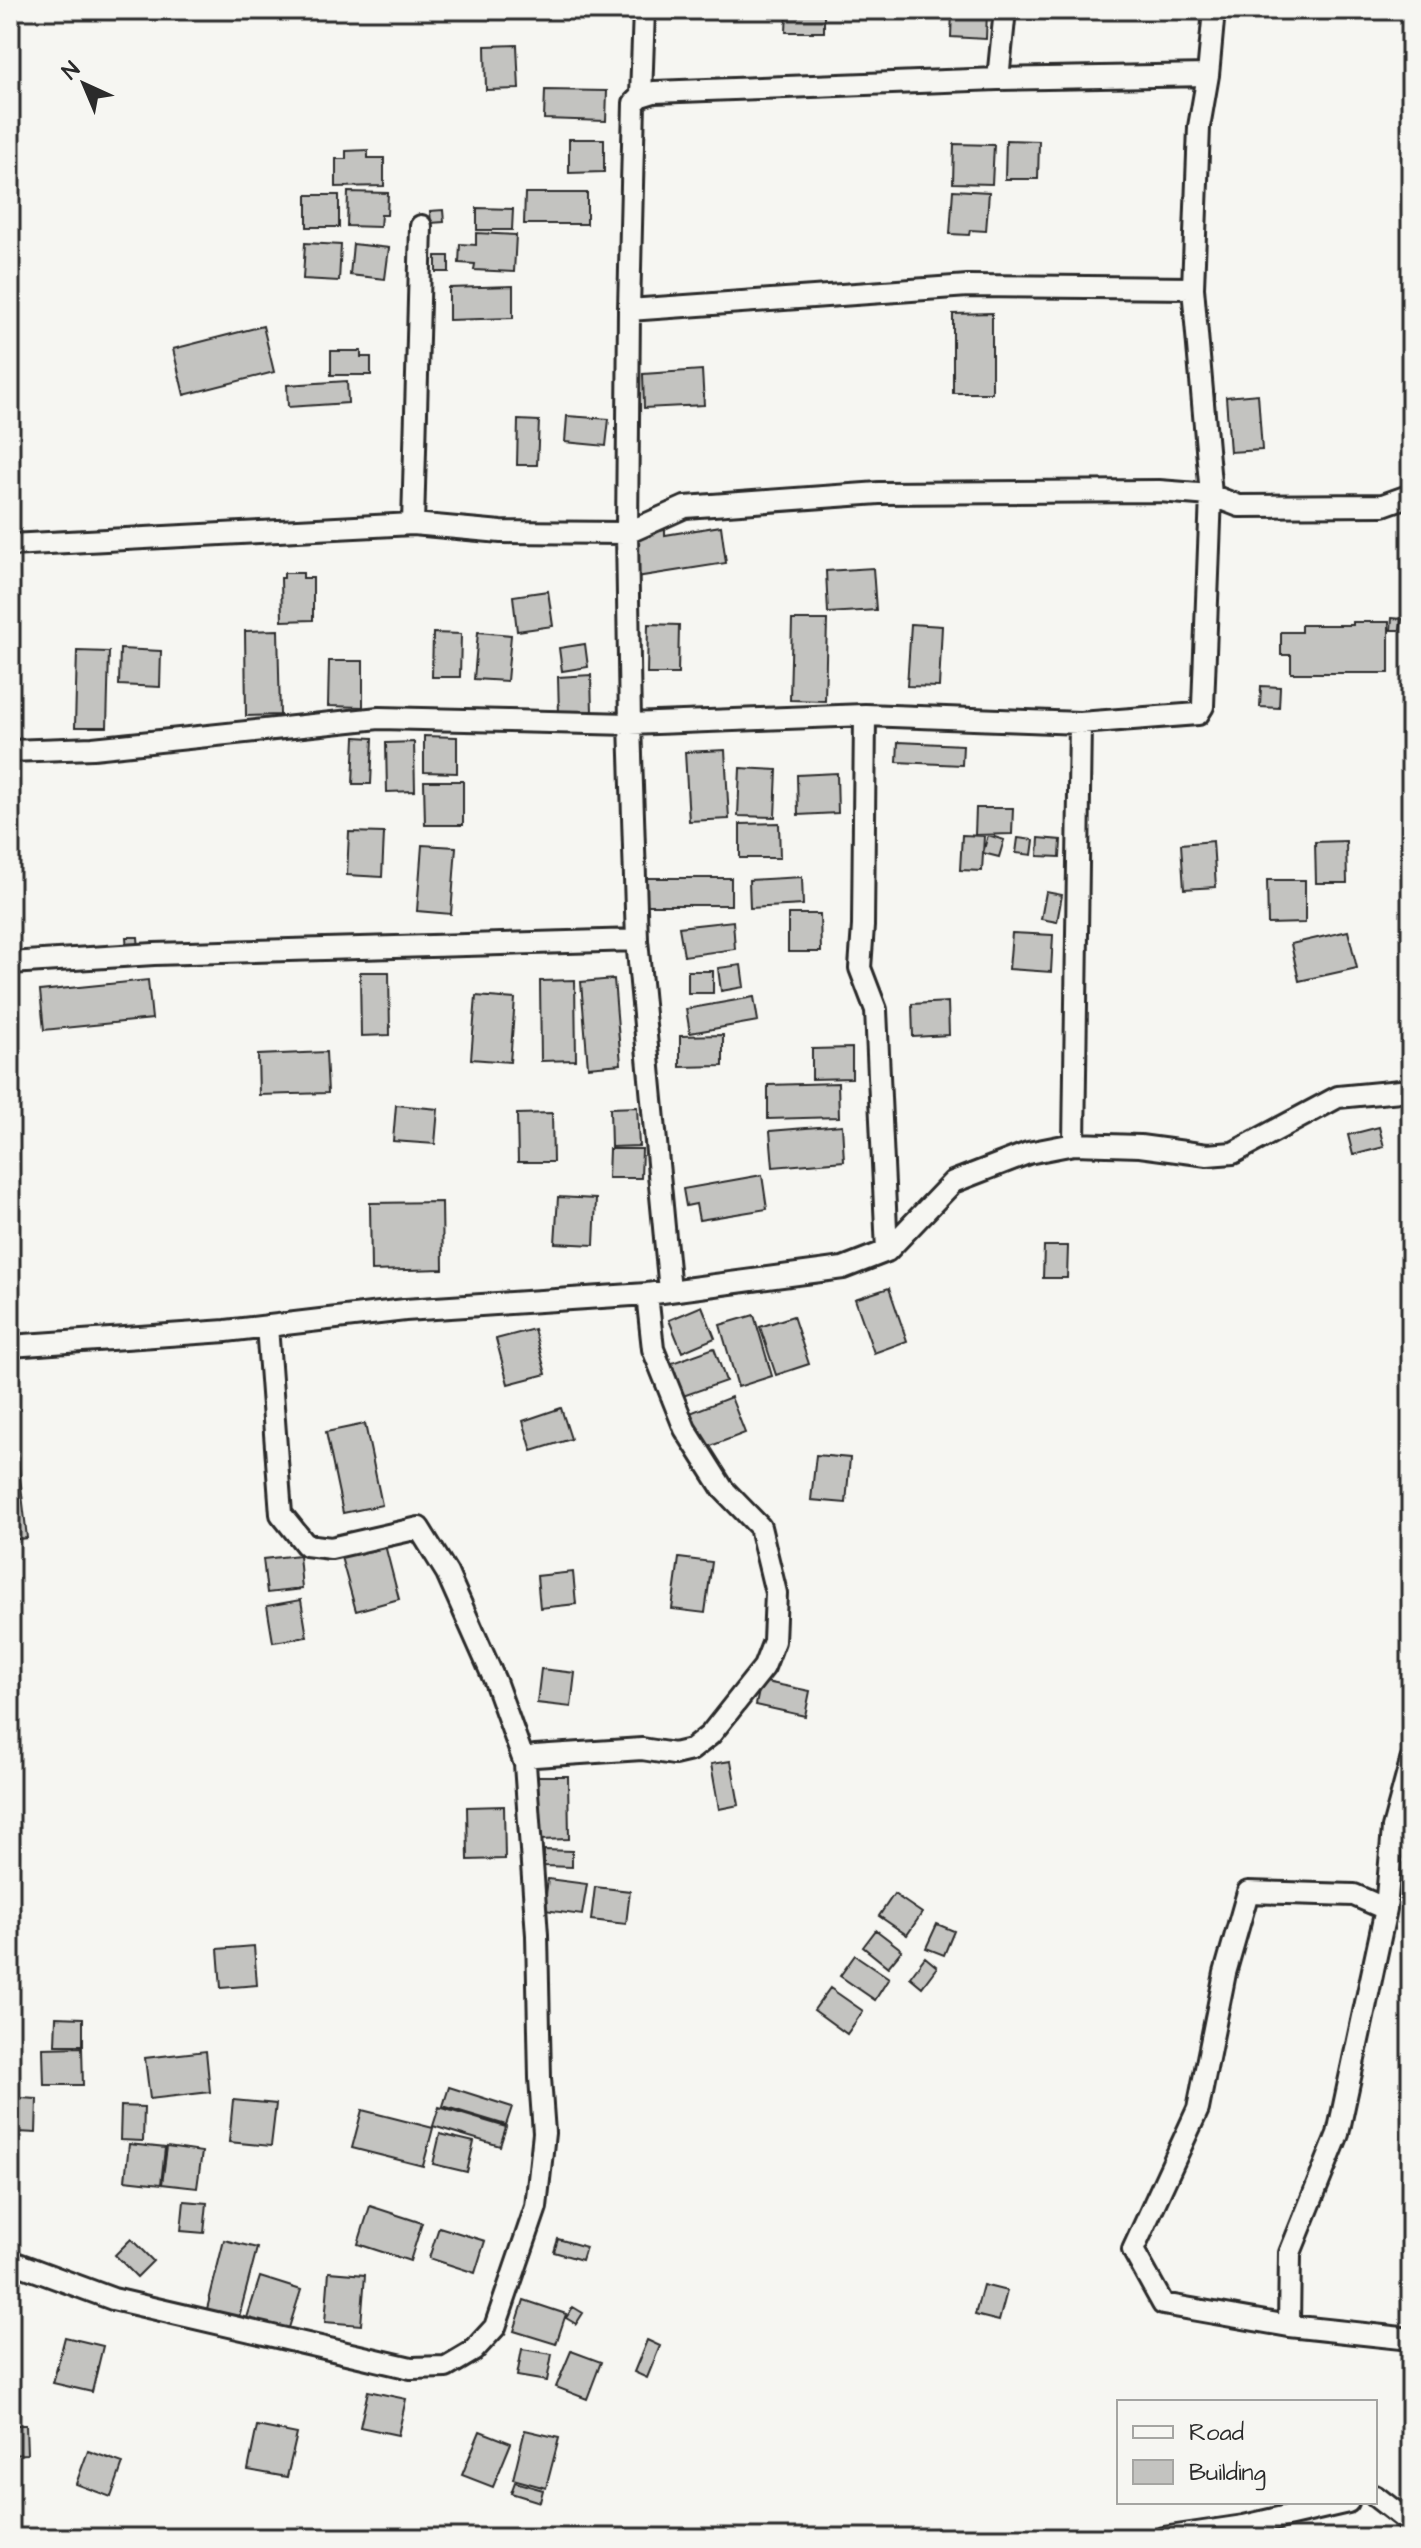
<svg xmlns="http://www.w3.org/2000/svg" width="1421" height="2548" viewBox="0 0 1421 2548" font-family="'Architects Daughter',sans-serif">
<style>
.building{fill:#c3c3c0;stroke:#2b2b2b;stroke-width:2}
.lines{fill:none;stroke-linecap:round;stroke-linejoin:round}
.minor-casing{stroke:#2b2b2b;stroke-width:26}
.minor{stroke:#f6f6f2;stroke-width:20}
</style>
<rect width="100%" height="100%" fill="#f6f6f2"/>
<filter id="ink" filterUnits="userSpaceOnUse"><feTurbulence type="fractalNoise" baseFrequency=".0125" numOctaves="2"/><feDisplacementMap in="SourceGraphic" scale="16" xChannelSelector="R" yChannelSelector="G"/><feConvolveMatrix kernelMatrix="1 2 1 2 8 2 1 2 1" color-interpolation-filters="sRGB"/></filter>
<g filter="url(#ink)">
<path class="building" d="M 787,10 L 824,10 L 824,32 L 786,32 Z
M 952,10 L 987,10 L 986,39 L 951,37 Z
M 517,45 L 519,89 L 486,90 L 485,46 Z
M 545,90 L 607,91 L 606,121 L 544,119 Z
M 569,139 L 604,139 L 604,172 L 569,173 Z
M 1006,140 L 1039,141 L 1038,179 L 1005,179 Z
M 954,144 L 994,145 L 992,184 L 953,183 Z
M 368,150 L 368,158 L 384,158 L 384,186 L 336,187 L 336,159 L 346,159 L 346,151 Z
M 953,190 L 989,192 L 986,231 L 970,230 L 969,235 L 950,234 Z
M 348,192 L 388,193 L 387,215 L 381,215 L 380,227 L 347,226 Z
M 525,193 L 587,193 L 587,224 L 524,224 Z
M 307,195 L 339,195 L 339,227 L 307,227 Z
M 477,208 L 513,209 L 512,230 L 477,230 Z
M 443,210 L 444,222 L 431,223 L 430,211 Z
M 476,233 L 516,235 L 514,272 L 474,270 L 475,264 L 459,263 L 460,244 L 476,245 Z
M 305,243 L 341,245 L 339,281 L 303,279 Z
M 353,244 L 389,248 L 385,279 L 350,275 Z
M 436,256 L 449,256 L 449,272 L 436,272 Z
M 513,286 L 513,318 L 449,320 L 449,288 Z
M 992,313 L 992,393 L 953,393 L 953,314 Z
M 263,326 L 274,372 L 184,395 L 173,349 Z
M 331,351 L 361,351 L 361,357 L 371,357 L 371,375 L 331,375 Z
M 702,370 L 704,405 L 644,408 L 643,374 Z
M 347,381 L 348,403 L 288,407 L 287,385 Z
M 1258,394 L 1262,450 L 1230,452 L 1226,397 Z
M 567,416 L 609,419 L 606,446 L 565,442 Z
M 518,420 L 539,421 L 537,465 L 517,465 Z
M 721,526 L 726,563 L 636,577 L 630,536 L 665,530 L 665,535 Z
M 873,568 L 876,610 L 828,613 L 826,571 Z
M 284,573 L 303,573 L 303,578 L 313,578 L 313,620 L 282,621 L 281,578 L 284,578 Z
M 548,591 L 553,626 L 517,631 L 513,596 Z
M 1392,618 L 1402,619 L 1400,630 L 1391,630 Z
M 792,620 L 827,620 L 825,701 L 790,700 Z
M 1353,622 L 1389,622 L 1389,673 L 1291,673 L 1291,655 L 1281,655 L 1281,632 L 1301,632 L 1301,625 L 1353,625 Z
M 648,624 L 679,625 L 678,674 L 647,674 Z
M 911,624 L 942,626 L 939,687 L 907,686 Z
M 278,630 L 280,715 L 246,716 L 245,631 Z
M 478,632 L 511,635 L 507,681 L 474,679 Z
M 433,633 L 461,634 L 460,677 L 432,677 Z
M 585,644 L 588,667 L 562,671 L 559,648 Z
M 120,649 L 161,651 L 160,687 L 119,685 Z
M 77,651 L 109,652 L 107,727 L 75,727 Z
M 329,661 L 363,661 L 363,707 L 328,706 Z
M 591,675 L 592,712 L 559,714 L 558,677 Z
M 1261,686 L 1280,687 L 1279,708 L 1260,707 Z
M 424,736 L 457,737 L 457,773 L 424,772 Z
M 355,737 L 373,738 L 371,784 L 353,784 Z
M 414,742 L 415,791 L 387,792 L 386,743 Z
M 898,742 L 963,745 L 962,765 L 897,762 Z
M 725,750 L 729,819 L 689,821 L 685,752 Z
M 740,768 L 777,770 L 775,817 L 738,816 Z
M 837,773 L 838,813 L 798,815 L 797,775 Z
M 424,781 L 463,781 L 463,825 L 425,825 Z
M 976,808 L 1013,808 L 1012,834 L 975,835 Z
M 779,823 L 780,858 L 740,858 L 740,824 Z
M 349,832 L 384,833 L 382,877 L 347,875 Z
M 962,835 L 984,836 L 982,871 L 960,870 Z
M 988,835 L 1004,840 L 999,857 L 983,853 Z
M 1018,838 L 1034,840 L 1032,855 L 1016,853 Z
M 1039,838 L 1061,840 L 1060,857 L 1038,856 Z
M 1213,841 L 1216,887 L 1184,889 L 1181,844 Z
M 1346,841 L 1347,883 L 1316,883 L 1315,842 Z
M 422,845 L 456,847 L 451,914 L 417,911 Z
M 802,877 L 803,905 L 750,908 L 749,880 Z
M 645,878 L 731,878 L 731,905 L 645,905 Z
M 1267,880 L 1305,880 L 1305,923 L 1268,924 Z
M 1046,892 L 1062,895 L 1057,922 L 1041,919 Z
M 788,914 L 820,914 L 821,952 L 788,952 Z
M 733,921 L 735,949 L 684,956 L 679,927 Z
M 1348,931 L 1357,968 L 1299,981 L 1291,944 Z
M 1012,933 L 1053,935 L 1051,972 L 1009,969 Z
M 126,937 L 138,937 L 139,949 L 127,949 Z
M 741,965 L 744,987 L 721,991 L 718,968 Z
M 688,971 L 713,971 L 713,993 L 688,993 Z
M 360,972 L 389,972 L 390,1035 L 361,1036 Z
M 614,979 L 621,1064 L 588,1067 L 581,982 Z
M 148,980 L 152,1019 L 44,1030 L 40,991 Z
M 575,980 L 576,1060 L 541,1061 L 540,981 Z
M 476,996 L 515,999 L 510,1062 L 471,1059 Z
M 754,997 L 758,1021 L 690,1033 L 686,1009 Z
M 948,1002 L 949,1035 L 913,1037 L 912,1004 Z
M 723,1035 L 723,1066 L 680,1067 L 680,1036 Z
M 852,1048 L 852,1078 L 812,1079 L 812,1049 Z
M 326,1052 L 328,1093 L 259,1095 L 258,1055 Z
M 838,1083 L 839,1117 L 768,1119 L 768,1085 Z
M 396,1105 L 438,1109 L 435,1144 L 393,1141 Z
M 637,1107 L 639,1146 L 611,1147 L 610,1108 Z
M 552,1113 L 553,1162 L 518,1162 L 517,1114 Z
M 842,1125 L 844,1161 L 773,1167 L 770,1131 Z
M 1379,1127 L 1384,1147 L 1353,1155 L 1348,1135 Z
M 609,1149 L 642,1149 L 641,1178 L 608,1178 Z
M 762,1175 L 767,1209 L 699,1220 L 696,1204 L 686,1206 L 683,1189 Z
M 558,1197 L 596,1199 L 594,1245 L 555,1243 Z
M 442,1202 L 443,1269 L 371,1271 L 370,1203 Z
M 1044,1246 L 1068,1246 L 1067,1278 L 1043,1278 Z
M 889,1288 L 907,1341 L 874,1353 L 855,1299 Z
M 702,1306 L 715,1338 L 682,1352 L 669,1320 Z
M 754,1315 L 772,1376 L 738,1387 L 720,1325 Z
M 793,1316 L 809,1364 L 776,1375 L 760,1327 Z
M 534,1329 L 546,1374 L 508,1384 L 496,1339 Z
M 714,1348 L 726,1381 L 683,1396 L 672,1363 Z
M 10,1388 L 27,1538 L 10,1540 Z
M 731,1397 L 745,1433 L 703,1449 L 690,1413 Z
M 561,1408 L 571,1439 L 532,1451 L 523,1421 Z
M 365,1424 L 382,1505 L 343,1513 L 326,1432 Z
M 816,1455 L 850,1458 L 846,1503 L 811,1500 Z
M 385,1545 L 399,1599 L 356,1611 L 341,1557 Z
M 299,1555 L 302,1589 L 267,1593 L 263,1559 Z
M 679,1558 L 712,1562 L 705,1613 L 672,1609 Z
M 573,1572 L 576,1604 L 540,1608 L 537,1576 Z
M 301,1600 L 307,1637 L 273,1642 L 267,1606 Z
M 541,1669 L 575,1673 L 571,1707 L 537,1703 Z
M 761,1681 L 810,1691 L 805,1716 L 756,1705 Z
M 731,1761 L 739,1805 L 719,1809 L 711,1764 Z
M 538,1776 L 568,1776 L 569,1839 L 539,1840 Z
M 504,1806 L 505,1859 L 468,1860 L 467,1807 Z
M 544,1850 L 572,1851 L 572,1867 L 544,1866 Z
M 548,1879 L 587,1884 L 582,1915 L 544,1910 Z
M 595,1887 L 630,1891 L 626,1924 L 591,1920 Z
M 894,1894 L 922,1913 L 907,1935 L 879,1916 Z
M 937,1924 L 954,1931 L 944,1955 L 926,1948 Z
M 876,1930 L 902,1950 L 888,1967 L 863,1947 Z
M 254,1946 L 257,1985 L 221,1988 L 218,1949 Z
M 855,1955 L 889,1978 L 875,2000 L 840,1976 Z
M 925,1957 L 937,1967 L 922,1987 L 910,1977 Z
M 830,1988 L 863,2011 L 847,2034 L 814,2010 Z
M 56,2017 L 83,2018 L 83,2045 L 55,2045 Z
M 82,2047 L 83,2085 L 44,2085 L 43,2048 Z
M 206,2051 L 210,2092 L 150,2099 L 145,2058 Z
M 449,2087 L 512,2107 L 506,2125 L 443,2106 Z
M 20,2098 L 37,2099 L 36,2133 L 18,2132 Z
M 233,2100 L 276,2104 L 271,2146 L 229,2142 Z
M 121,2106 L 144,2107 L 143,2141 L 120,2140 Z
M 439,2107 L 506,2127 L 500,2146 L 433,2126 Z
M 362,2110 L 433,2128 L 423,2166 L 352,2148 Z
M 440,2134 L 474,2142 L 467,2172 L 433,2164 Z
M 129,2144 L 165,2148 L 161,2184 L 125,2180 Z
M 167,2147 L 202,2152 L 197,2188 L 162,2184 Z
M 10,2153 L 13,2153 L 11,2219 L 10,2219 Z
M 184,2201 L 207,2203 L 204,2233 L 181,2231 Z
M 370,2206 L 422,2223 L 410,2261 L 358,2244 Z
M 439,2227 L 485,2241 L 475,2273 L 429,2258 Z
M 131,2239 L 153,2261 L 137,2277 L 115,2255 Z
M 558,2239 L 586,2247 L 582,2260 L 554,2252 Z
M 224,2240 L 257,2248 L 239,2317 L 207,2309 Z
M 329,2272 L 365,2275 L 361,2325 L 325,2322 Z
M 260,2277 L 301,2290 L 287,2334 L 246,2321 Z
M 983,2285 L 1007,2291 L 999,2321 L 975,2315 Z
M 524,2300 L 566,2314 L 556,2344 L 514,2331 Z
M 573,2307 L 583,2313 L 576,2324 L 566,2318 Z
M 65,2337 L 103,2346 L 92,2392 L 53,2383 Z
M 647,2340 L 660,2346 L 647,2378 L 634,2372 Z
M 522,2349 L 552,2354 L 547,2381 L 517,2376 Z
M 571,2351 L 601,2362 L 587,2399 L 556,2387 Z
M 368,2391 L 406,2399 L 398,2435 L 360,2427 Z
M 10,2425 L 26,2425 L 27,2454 L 10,2455 Z
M 257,2426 L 297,2434 L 287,2477 L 248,2470 Z
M 525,2430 L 559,2438 L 546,2488 L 513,2479 Z
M 480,2431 L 511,2443 L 493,2487 L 462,2475 Z
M 88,2451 L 123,2463 L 111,2497 L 76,2484 Z
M 515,2482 L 543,2490 L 540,2502 L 511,2493 Z"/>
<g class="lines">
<g class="minor-casing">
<path id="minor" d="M 998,79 L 1005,10
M 641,96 L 644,10
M 629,310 L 968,286 L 1193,288
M 413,524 L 421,226
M 10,545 L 413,524 L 501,532 L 627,533 L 685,507 L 879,493 L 1159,491 L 1211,495 L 1239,506 L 1383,505 L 1411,495
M 865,715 L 863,926 L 860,968 L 876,1010 L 887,1251
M 10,751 L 93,748 L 379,718 L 630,724 L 865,715 L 1080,723 L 1198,714 L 1203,706 L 1211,495 L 1193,288 L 1199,127 L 1208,75 L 1214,10
M 10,963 L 154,954 L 637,940
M 1074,1144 L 1080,723
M 670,1291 L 637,940 L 630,724 L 627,533 L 629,310 L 634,103 L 641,96 L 654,92 L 998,79 L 1208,75
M 10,1346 L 226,1331 L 405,1310 L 647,1294 L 843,1268 L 887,1251 L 953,1182 L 1028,1153 L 1074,1144 L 1140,1146 L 1207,1155 L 1233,1153 L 1338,1097 L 1411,1090
M 1411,1761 L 1393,1828 L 1386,1909 L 1338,2134 L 1290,2253 L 1289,2326 L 1411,2339
M 525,1764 L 528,1758 L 535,1756 L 642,1749 L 674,1754 L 691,1750 L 710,1735 L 764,1667 L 774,1641 L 776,1593 L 760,1527 L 723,1489 L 685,1429 L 653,1349 L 647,1294
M 10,2261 L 113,2299 L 411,2368 L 446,2367 L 473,2351 L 495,2327 L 536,2207 L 544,2133 L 540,2078 L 537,1935 L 525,1764 L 495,1681 L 447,1573 L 419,1528 L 331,1548 L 306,1545 L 281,1514 L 267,1326
M 1289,2326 L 1163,2304 L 1133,2250 L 1198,2109 L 1225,1973 L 1248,1892 L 1354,1895 L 1386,1909
M 1375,2496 L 1411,2524
M 1163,2538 L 1244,2526 L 1348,2502"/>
</g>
<use href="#minor" class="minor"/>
</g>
</g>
<rect width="1421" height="2548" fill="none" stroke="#f6f6f2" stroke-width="40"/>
<rect x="20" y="20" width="1381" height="2508" fill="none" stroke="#2b2b2b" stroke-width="3" filter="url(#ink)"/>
<rect x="1117" y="2400" width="260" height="104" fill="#f6f6f2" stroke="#a5a5a2" stroke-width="2"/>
<rect x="1133" y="2426" width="40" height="12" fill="#f6f6f2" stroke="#a5a5a2" stroke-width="2"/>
<text x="1189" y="2440" font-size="24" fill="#2b2b2b">Road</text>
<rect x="1133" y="2460" width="40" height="24" fill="#c3c3c0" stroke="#a5a5a2" stroke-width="2"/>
<text x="1189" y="2480" font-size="24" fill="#2b2b2b">Building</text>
<g transform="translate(84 84) rotate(316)" stroke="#f6f6f2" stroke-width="6" paint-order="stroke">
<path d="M0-6L14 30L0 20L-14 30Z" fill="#2b2b2b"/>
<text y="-12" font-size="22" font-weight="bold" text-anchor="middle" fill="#2b2b2b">N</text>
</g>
</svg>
